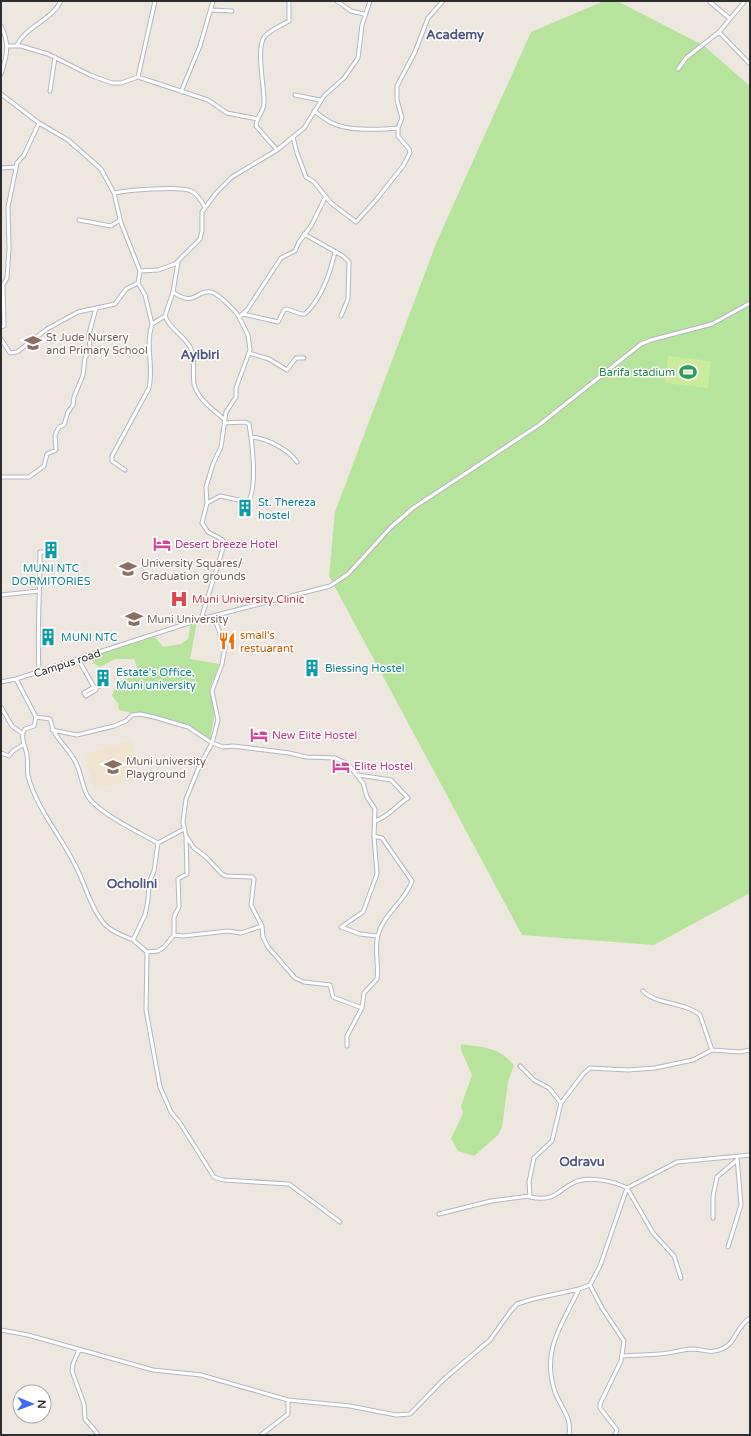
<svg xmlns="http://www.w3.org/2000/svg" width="751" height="1436" viewBox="0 0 751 1436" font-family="'Varela Round',sans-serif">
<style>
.education{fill:#efe4d0}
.green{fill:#b7e49d}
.pitch{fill:#caeb99}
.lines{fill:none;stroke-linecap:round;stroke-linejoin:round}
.minor-casing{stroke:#b3b6c0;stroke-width:5}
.minor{stroke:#fff;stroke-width:3}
.labels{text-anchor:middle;stroke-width:3;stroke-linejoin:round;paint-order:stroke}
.education-label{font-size:11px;fill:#785e54;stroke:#fff;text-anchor:start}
.leisure-label{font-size:11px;fill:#27864d;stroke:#fff;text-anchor:end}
.culture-label{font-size:11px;fill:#0d838f;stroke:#fff;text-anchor:start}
.hotel-label{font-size:11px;fill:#b23c85;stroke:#fff;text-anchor:start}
.health-label{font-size:11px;fill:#be3a42;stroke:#fff;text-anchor:start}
.food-label{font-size:11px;fill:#c56008;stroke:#fff;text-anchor:start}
.street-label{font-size:11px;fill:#2d2d2d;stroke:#fff}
.quarter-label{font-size:13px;font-weight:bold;fill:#4d577e;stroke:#fff}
</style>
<rect width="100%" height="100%" fill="#eee7e0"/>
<path class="education" d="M 132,740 L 140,779 L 94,789 L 84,755 Z"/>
<path class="green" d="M 604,1 L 617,1 L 703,45 L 750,86 L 750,893 L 654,945 L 522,935 L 329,576 L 335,512 L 437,241 L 531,32 Z
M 197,622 L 190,659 L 220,664 L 210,688 L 215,712 L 210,741 C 183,720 151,718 119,710 L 118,703 L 112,696 L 118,681 L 131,678 L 138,670 L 134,659 L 115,659 L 100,667 L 93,663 L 92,656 L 155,637 L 163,647 L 181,644 L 188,639 L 191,623 Z
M 461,1044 C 485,1048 497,1046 514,1065 L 508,1082 L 502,1128 L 498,1135 L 474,1156 L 458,1151 L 451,1139 L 463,1113 L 461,1106 L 472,1075 L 461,1050 Z"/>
<path class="pitch" d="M 668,356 L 711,361 L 708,388 L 665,383 Z"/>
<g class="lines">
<g class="minor-casing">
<path id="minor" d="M 337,1 L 351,11 L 364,14
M 709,1 L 729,18
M 211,10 L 232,11
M 1,26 C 10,44 7,56 1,74
M 719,32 L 750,64
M 17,45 C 26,26 51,21 61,1
M 8,46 L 21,46 L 48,54 L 90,75 L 112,83 L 121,83 L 138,77 L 208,100 L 227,113 L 258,119
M 678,69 L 686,58 L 719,32 L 745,1
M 138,77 L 155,1
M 50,91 L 55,57
M 181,92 L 200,46 L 213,1
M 1,94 L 39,123 L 68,140 L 101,169 L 114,193 L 121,223 L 140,271 L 158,270 L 175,264 L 200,239 L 202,231 L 202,212 L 216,193 L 232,177 L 277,150 L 304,128 L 324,96 L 344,78 L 358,58 L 362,25 L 370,1
M 295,95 L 320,100
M 314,111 C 320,115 326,120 332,123 C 350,132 379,129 398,128
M 293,137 L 297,153 L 306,177 L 314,182 L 331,203 L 356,222 L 376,200 L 403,166 L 410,153 L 409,149 L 398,136 L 398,128 L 402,118 L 397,100 L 397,86 L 415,52 L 428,18 L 443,1
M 277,150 L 256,126 C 256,117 264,112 264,103 C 265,89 255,47 265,36 C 272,29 282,25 289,21 L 289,1
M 1,168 L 16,167
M 114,193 C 129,190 179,186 191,191 C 197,193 202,202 205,207
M 79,220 L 111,226 L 120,220
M 304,234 L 343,256 L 349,262 L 348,299 L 341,316
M 138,283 L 145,295 L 152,324
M 173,292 C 195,308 197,289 211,292 C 217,293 235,310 239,317
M 243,314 L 278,322 L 284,310 L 287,309 L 301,314 L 305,314 C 322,298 330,274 335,252
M 165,316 C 170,330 183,334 190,347 C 196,358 192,372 194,384 C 197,398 213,410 224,419
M 1,327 L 4,326 L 3,285 L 7,278 L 9,249 L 8,207 L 17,163 L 24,155 L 39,123
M 1,339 L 10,353 L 17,352 L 47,329 L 78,312 L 115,304 L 126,289 L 138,283 L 140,271
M 249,353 L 269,359 L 287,370 L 296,358 L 304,358
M 251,437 C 266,438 288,449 297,462
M 125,470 L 112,461 L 112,456 L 149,388 C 154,367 145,347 152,324 L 165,316 L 173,292 L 178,262
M 1,477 L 29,477 L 44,466 L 47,454 L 56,450 L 55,435 L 59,427 L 64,425 L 68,412 L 73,405 L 74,397 L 83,375 L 85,358 L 90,350 L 89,334 L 96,308
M 207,503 L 220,496 L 248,502 C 258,487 252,442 249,424 L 245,422 L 224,423
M 1,595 L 39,591
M 214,617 L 225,647 L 222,664 L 212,691 L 218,720 L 212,743 L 223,747 L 233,746 L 289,753 L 306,757 L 335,758 L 348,764 L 363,783 L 367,797 L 375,809 L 374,836 L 377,874 L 363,912 L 341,927 L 360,934 L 377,936
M 201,619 L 224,545 L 223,540 L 208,532 L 202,523 L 207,503 L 206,487 L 213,464 L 221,447 L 226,412 L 236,397 L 236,388 L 250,350 L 248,335 L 239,317 L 247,310 L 281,258 L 295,251 L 299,242 L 311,226 L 325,198
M 78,659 L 94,687 L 84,693 L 86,696 L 96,690 L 95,688 L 105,684
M 39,672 C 37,632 40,593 40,552 L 44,552
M 16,679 L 36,717 L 50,719 C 54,740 68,746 76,763 C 81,773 82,785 87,795 C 96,812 140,833 158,843
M 1,682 L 16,679 L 201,619 L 330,586 L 348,574 L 391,527 L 413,508 L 539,425 L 641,344 L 651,340 L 712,324 L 750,303
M 1,707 L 12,726 L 23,734
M 36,717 L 34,726 L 25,729 C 19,736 26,747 27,755 C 28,762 27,770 28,776 C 38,814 68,843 82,880 C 88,894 92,908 102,921 C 109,931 122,935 133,940
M 52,730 L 77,735 L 114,726 L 126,721 L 132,715 L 140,714 L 154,717 L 188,727 L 212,743 L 199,767 L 186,799 L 183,822 L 186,836 L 194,848 L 206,857 L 222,874 L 226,876 L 252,877 L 254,879 L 251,905 L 262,926 L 263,937 L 268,947 L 295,978 L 304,982 L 330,985 L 333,997 L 362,1008
M 1,753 L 9,756 L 13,751 L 24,744
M 359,775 L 391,780 L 408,798 C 396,805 389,817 375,821
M 184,829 L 158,843 L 154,871 L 149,883 L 148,900 L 145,915 L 133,940 L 147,952 L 146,1010 L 160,1087 L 171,1112 L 180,1123 L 214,1177 L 223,1180 L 289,1184 L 340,1222
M 174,935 L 183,936 L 228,931 L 241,933 L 262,926
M 147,952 L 158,951 L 164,947 L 174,935 L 174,917 L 179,907 L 178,879 L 187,874 L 186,836
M 643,991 C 654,1004 685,1002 700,1015 L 712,1050
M 347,1046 L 347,1036 L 362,1008 L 364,993 L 377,979 C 379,965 374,949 378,935 C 383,914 405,902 412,881 L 382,838 L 374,836
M 520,1066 L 534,1080 L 549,1088 L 561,1103 L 552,1141 L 534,1158 L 529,1182 L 530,1197 C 556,1202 556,1191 575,1182 C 589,1176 614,1181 627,1188 L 653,1233 L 674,1256 L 681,1278
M 561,1103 L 584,1073 L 590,1068 L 628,1070 L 655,1068 L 693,1060 L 712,1050 L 740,1052 L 750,1050
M 439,1214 L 491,1201 L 529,1196
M 713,1218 L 713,1196 L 717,1177 L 737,1160
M 728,1247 L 741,1205 L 737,1157
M 590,1285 L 602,1308 L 624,1341 L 621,1361 L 600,1404 L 600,1408 L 617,1430 L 615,1435
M 1,1330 L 28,1335 L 153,1370 L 201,1375 L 288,1400 L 350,1406 L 396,1415 L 410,1414 L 443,1380 L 490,1340 L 510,1312 L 517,1304 L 533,1299 L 579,1289 L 590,1285 L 600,1266 L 627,1188 L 677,1162 L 750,1155
M 79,1350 L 73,1364 L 72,1371 L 84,1404 L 85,1419 L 97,1433 L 97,1435
M 623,1356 C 635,1355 648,1355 660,1354 C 671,1353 681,1350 691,1349 C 705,1349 710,1355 724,1348 C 737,1341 735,1328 750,1318
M 261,1435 L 288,1414 L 288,1400
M 569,1435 C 572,1417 561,1408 555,1392 C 541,1350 562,1325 579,1289"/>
</g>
<use href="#minor" class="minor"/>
</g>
<defs>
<g id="school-bare" transform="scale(1.38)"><path d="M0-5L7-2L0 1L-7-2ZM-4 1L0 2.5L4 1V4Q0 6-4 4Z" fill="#8d6e63" stroke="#fff" stroke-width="2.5" paint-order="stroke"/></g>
<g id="stadium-bare" transform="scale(1.38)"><path d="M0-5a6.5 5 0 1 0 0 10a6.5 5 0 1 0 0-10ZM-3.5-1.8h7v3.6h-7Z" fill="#2e9e5b" stroke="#fff" stroke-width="2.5" paint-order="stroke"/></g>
<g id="building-bare" transform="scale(1.38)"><path d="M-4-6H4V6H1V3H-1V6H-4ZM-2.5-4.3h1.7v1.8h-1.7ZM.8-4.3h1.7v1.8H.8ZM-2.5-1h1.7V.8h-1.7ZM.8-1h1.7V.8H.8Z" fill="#0f9aa8" stroke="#fff" stroke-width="2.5" paint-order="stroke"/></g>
<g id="hotel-bare" transform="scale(1.38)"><path d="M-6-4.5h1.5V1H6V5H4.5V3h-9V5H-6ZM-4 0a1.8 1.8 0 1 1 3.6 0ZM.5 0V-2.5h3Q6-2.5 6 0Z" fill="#d1479c" stroke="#fff" stroke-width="2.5" paint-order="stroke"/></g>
<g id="university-bare" transform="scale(1.38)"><path d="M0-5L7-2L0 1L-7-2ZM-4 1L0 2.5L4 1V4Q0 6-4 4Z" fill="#8d6e63" stroke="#fff" stroke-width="2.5" paint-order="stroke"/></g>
<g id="hospital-bare" transform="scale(1.38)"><path d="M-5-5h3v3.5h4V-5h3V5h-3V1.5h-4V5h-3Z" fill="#e0444e" stroke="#fff" stroke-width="2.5" paint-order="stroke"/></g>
<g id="restaurant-bare" transform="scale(1.38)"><path d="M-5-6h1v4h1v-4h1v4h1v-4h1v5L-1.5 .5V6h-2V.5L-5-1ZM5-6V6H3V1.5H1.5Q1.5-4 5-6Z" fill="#e8710a" stroke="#fff" stroke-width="2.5" paint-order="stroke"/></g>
</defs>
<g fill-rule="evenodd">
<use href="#school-bare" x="33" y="343"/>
<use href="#stadium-bare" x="688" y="372"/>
<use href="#building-bare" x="245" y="508"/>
<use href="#hotel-bare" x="162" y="544"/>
<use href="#building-bare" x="51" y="550"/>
<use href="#university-bare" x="128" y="569"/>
<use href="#hospital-bare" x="179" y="599"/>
<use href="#university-bare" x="134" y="619"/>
<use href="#building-bare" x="48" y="637"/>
<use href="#restaurant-bare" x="227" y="641"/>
<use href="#building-bare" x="312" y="668"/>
<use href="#building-bare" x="103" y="678"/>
<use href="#hotel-bare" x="259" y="735"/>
<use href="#hotel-bare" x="341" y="766"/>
<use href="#school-bare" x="113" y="767"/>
</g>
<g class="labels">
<g class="education-label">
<text x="46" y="341">St Jude Nursery<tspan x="46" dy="13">and Primary School</tspan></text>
<text x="141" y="567">University Squares/<tspan x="141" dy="13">Graduation grounds</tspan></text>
<text x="147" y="623">Muni University</text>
<text x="126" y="765">Muni university<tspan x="126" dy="13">Playground</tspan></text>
</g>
<g class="leisure-label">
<text x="675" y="376">Barifa stadium</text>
</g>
<g class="culture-label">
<text x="258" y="506">St. Thereza<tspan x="258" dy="13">hostel</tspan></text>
<text x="51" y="572" text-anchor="middle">MUNI NTC<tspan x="51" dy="13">DORMITORIES</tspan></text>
<text x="61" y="641">MUNI NTC</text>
<text x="325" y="672">Blessing Hostel</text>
<text x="116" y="676">Estate's Office,<tspan x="116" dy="13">Muni university</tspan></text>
</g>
<g class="hotel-label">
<text x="175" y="548">Desert breeze Hotel</text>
<text x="272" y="739">New Elite Hostel</text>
<text x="354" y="770">Elite Hostel</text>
</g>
<g class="health-label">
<text x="192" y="603">Muni University Clinic</text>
</g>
<g class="food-label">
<text x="240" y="639">small's<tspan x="240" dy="13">restuarant</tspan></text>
</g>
<g class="street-label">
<text transform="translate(67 663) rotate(-18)" y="4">Campus road</text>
</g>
<g class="quarter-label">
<text x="455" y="39">Academy</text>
<text x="200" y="359">Ayibiri</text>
<text x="132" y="888">Ocholini</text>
<text x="582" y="1166">Odravu</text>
</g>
</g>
<rect width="751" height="1436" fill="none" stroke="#2d2d2d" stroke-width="4"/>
<g transform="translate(32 1404) rotate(91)"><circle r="19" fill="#ffffff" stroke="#ababab"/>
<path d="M0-3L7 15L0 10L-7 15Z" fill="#4269f9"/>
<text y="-6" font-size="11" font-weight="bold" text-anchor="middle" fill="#2d2d2d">N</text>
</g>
</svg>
